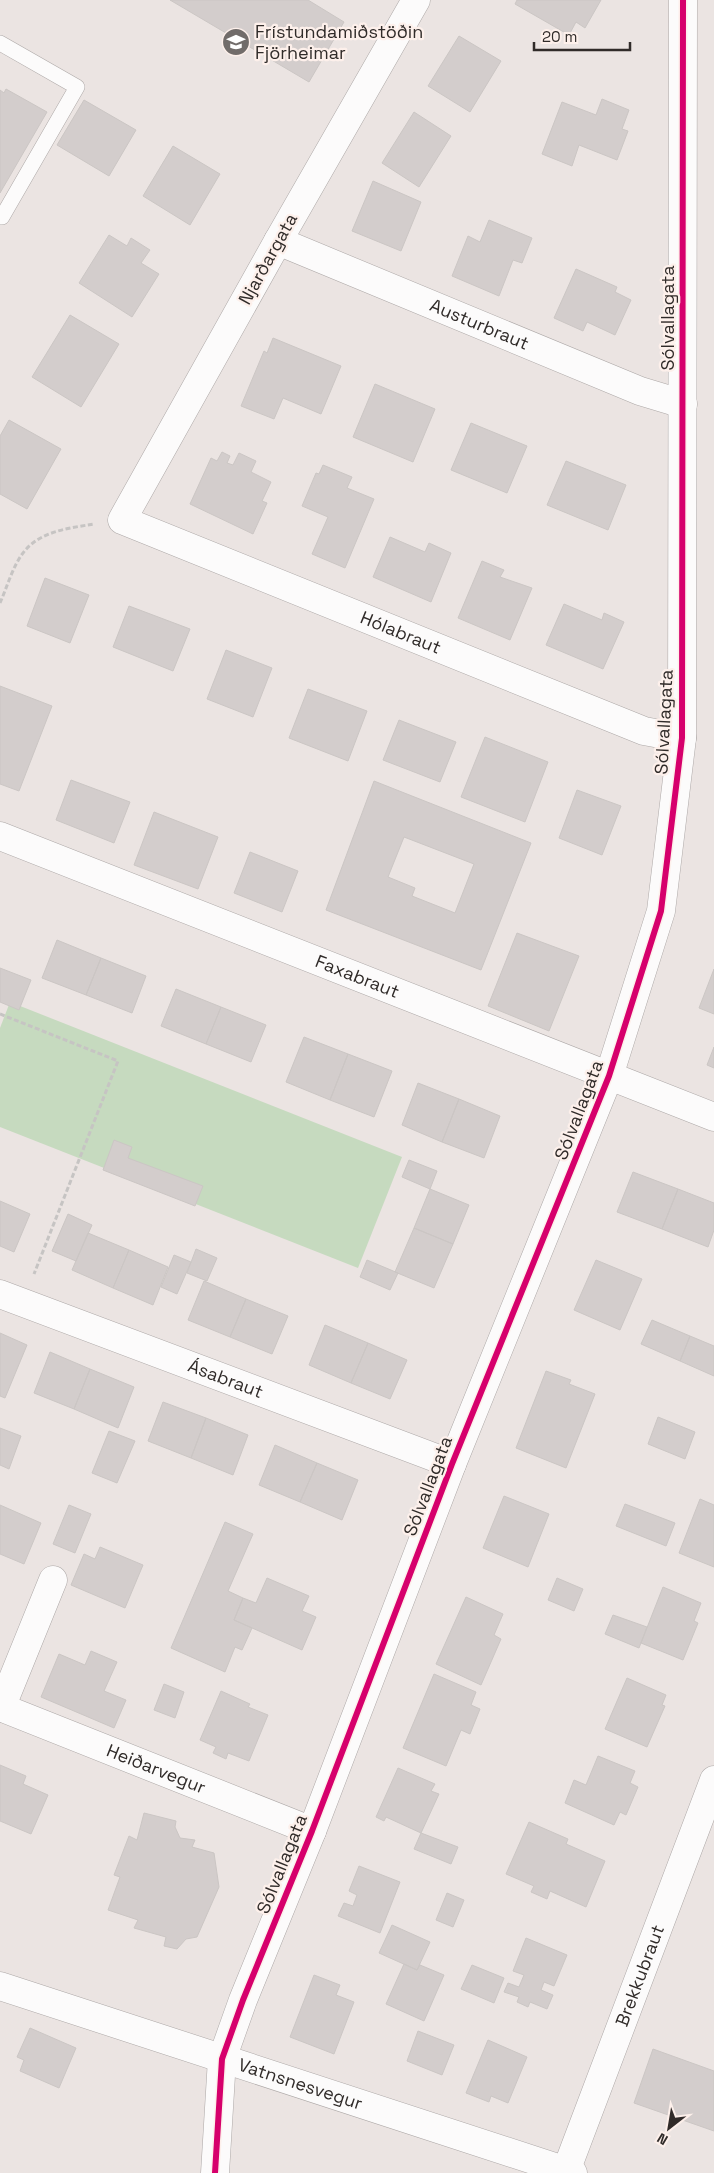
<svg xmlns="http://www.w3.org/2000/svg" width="714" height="2173" viewBox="0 0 714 2173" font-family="'Space Grotesk',sans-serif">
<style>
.green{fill:#c6dabf}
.building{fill:#d3cdcc;stroke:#cbc6c4;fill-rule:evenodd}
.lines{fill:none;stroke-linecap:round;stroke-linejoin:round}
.lane-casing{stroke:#ada8a7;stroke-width:16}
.street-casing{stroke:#ada8a7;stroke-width:29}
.path{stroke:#c6c4c3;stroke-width:3;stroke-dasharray:5 2.5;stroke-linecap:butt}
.lane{stroke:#fcfbfb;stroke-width:15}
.street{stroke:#fcfbfb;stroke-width:28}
.cycleway-casing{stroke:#fdf0eb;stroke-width:9}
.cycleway{stroke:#d6006c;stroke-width:6}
.labels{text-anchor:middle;stroke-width:4.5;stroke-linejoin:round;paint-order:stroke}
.poi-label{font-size:18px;fill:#302b29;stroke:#fdf0eb;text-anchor:start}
.street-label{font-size:18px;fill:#302b29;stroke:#fdf0eb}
</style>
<rect width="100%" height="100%" fill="#ebe4e2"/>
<path class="green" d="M 10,1002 L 402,1157 L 358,1268 L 0,1127 L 0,1028 Z"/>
<path class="building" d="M 170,0 L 308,0 L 344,22 L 309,82 Z
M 517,0 L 601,0 L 585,28 L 576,22 L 569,35 L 515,4 Z
M 459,36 L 501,61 L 470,112 L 428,86 Z
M 6,89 L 47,112 L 0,193 L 0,90 L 4,93 Z
M 602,99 L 629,110 L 622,129 L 628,131 L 617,160 L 579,145 L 572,166 L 542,154 L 562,102 L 596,115 Z
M 84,100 L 136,130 L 109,176 L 57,145 Z
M 414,112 L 451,136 L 419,187 L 382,163 Z
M 173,146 L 220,174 L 190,225 L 143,196 Z
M 373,181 L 421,202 L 401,251 L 352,231 Z
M 489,220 L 532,238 L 522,263 L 513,260 L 499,296 L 452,276 L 468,236 L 480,242 Z
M 109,235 L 127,246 L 131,238 L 150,250 L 141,263 L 159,274 L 132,317 L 79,283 Z
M 576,269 L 617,287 L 615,292 L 631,300 L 615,335 L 587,322 L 583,331 L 554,318 Z
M 70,315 L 119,344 L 81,407 L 32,377 Z
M 273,338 L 341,366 L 321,414 L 283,398 L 274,419 L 241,406 L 264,351 L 267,353 Z
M 375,384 L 435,409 L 413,462 L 353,437 Z
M 9,420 L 61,449 L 27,509 L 0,494 L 0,436 Z
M 471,423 L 527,446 L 507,493 L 451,470 Z
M 222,452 L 230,456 L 227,463 L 233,465 L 239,453 L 256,461 L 251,472 L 271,482 L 262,501 L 267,503 L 253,534 L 190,504 L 211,458 L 217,461 Z
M 566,461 L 626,485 L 608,530 L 547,505 Z
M 323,465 L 352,477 L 347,488 L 374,499 L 345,568 L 312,554 L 328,517 L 302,506 L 316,473 L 319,474 Z
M 390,537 L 425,552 L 429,543 L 451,553 L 431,602 L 373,577 Z
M 482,561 L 504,570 L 500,577 L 532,588 L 510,640 L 458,618 Z
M 45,578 L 89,595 L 70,643 L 27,626 Z
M 564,604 L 602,620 L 604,613 L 624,622 L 603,669 L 546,645 Z
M 129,606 L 190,629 L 173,671 L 113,647 Z
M 226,650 L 272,668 L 253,717 L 207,699 Z
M 0,686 L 52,706 L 19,791 L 0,784 Z
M 308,689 L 367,711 L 348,761 L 289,738 Z
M 399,720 L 456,742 L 440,782 L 383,760 Z
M 485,737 L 548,762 L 525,822 L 461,797 Z
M 71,780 L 130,802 L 114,843 L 56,820 Z
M 374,781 L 531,843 L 481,970 L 326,910 ZM 404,837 L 474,864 L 455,913 L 412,896 L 415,888 L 388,877 Z
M 577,790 L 621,806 L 602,855 L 559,838 Z
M 154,812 L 218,837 L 198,889 L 134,865 Z
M 250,852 L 298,871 L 282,912 L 234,893 Z
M 517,933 L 579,956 L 549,1031 L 488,1006 Z
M 57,940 L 101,958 L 86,995 L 42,978 Z
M 101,958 L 146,976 L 132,1013 L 86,995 Z
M 0,968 L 31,980 L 19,1010 L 0,1002 Z
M 714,969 L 714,1014 L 699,1008 Z
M 176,989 L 221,1007 L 206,1044 L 161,1026 Z
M 221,1007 L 266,1025 L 251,1062 L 206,1044 Z
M 304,1037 L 348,1054 L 330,1100 L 286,1082 Z
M 714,1047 L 714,1068 L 707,1065 Z
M 348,1054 L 392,1071 L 374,1117 L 330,1100 Z
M 418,1083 L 459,1099 L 442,1142 L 402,1125 Z
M 459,1099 L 500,1116 L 484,1158 L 442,1142 Z
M 114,1140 L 132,1147 L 128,1158 L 203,1186 L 195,1206 L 103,1170 Z
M 409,1160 L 437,1171 L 430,1189 L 402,1177 Z
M 633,1172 L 678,1189 L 662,1229 L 617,1212 Z
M 430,1189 L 469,1205 L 453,1244 L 414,1228 Z
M 678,1189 L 714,1203 L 714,1230 L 708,1247 L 662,1229 Z
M 0,1201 L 30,1214 L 14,1252 L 0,1246 Z
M 68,1214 L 92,1225 L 76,1261 L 52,1251 Z
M 414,1228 L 453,1244 L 434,1288 L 395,1272 Z
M 88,1233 L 129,1250 L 113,1288 L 72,1270 Z
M 196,1249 L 217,1258 L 207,1281 L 187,1273 Z
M 129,1250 L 168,1267 L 153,1305 L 113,1288 Z
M 174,1255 L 191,1262 L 177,1294 L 161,1287 Z
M 367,1260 L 398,1273 L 390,1290 L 360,1277 Z
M 596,1260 L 642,1279 L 620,1330 L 574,1310 Z
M 204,1281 L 246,1299 L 230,1337 L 188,1320 Z
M 246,1299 L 288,1316 L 272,1354 L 230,1337 Z
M 652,1320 L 690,1336 L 680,1361 L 641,1344 Z
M 325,1325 L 368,1343 L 351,1383 L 309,1365 Z
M 0,1333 L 27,1345 L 5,1398 L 0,1396 Z
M 690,1336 L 714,1346 L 714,1376 L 680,1361 Z
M 368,1343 L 407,1360 L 390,1399 L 351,1383 Z
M 50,1352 L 90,1369 L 74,1409 L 34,1393 Z
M 90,1369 L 134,1387 L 118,1428 L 74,1409 Z
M 546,1371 L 571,1380 L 569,1384 L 595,1394 L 566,1468 L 516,1448 Z
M 163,1402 L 206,1418 L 191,1458 L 148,1441 Z
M 658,1417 L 695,1432 L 685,1459 L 648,1444 Z
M 206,1418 L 248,1435 L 233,1475 L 191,1458 Z
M 0,1428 L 21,1436 L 9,1469 L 0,1465 Z
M 109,1431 L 135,1441 L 117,1483 L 92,1473 Z
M 275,1445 L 317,1463 L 300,1502 L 259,1485 Z
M 317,1463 L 358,1480 L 342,1520 L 300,1502 Z
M 504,1496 L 549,1514 L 528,1567 L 483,1548 Z
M 700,1499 L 714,1505 L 714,1567 L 679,1553 Z
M 625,1504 L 675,1523 L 666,1546 L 616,1526 Z
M 0,1505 L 41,1523 L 24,1564 L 0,1554 Z
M 69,1505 L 91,1514 L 75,1553 L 53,1544 Z
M 225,1522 L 253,1534 L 228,1591 L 243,1598 L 234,1620 L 252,1628 L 242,1650 L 235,1647 L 225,1672 L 171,1648 Z
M 100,1547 L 143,1565 L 125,1608 L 71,1585 L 84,1554 L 95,1559 Z
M 267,1578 L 309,1596 L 302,1611 L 316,1617 L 302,1650 L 234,1620 L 243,1598 L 256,1603 Z
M 557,1578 L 583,1589 L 574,1611 L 548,1600 Z
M 663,1587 L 701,1603 L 694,1621 L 698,1623 L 683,1660 L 641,1643 Z
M 466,1597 L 503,1614 L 494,1635 L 501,1639 L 481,1685 L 436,1664 Z
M 613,1615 L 647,1627 L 639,1648 L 605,1634 Z
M 91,1651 L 117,1662 L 104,1691 L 126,1700 L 114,1728 L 41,1697 L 59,1654 L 85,1665 Z
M 434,1674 L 476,1692 L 471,1705 L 480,1709 L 470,1734 L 461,1730 L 446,1766 L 403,1748 Z
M 627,1678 L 666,1695 L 662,1705 L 665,1706 L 647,1747 L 605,1729 Z
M 164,1684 L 184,1692 L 175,1718 L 154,1710 Z
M 221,1691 L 250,1704 L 248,1707 L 268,1715 L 249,1761 L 228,1753 L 226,1759 L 213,1753 L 216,1747 L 200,1740 Z
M 598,1756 L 635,1771 L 630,1783 L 638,1787 L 626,1815 L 620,1812 L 614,1825 L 565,1803 L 574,1780 L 586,1785 Z
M 0,1765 L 26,1776 L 23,1784 L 48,1795 L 31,1834 L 0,1821 Z
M 398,1768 L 435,1784 L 431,1791 L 439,1794 L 421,1833 L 386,1817 L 384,1821 L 376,1817 Z
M 144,1813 L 176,1821 L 175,1827 L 180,1838 L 195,1840 L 192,1847 L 214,1853 L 219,1887 L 197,1937 L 186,1939 L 177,1949 L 164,1946 L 166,1937 L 134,1928 L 138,1920 L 108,1910 L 120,1877 L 114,1875 L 129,1836 L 137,1840 Z
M 529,1822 L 568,1839 L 566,1844 L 605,1861 L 586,1907 L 550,1891 L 547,1899 L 531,1892 L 534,1886 L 506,1874 Z
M 421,1833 L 458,1847 L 451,1864 L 414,1849 Z
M 359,1866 L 400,1882 L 380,1933 L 338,1916 L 344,1903 L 353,1906 L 357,1895 L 349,1891 Z
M 447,1893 L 464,1900 L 453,1927 L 436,1920 Z
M 392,1925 L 430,1942 L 417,1970 L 379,1953 Z
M 526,1938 L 567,1955 L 554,1986 L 544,1982 L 541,1990 L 553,1995 L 547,2009 L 530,2002 L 528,2007 L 517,2002 L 519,1997 L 504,1992 L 508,1983 L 519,1987 L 524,1975 L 513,1971 Z
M 404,1964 L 417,1970 L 420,1965 L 444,1975 L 424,2021 L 386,2004 Z
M 472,1965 L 504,1978 L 494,2003 L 461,1989 Z
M 314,1975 L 340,1985 L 336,1995 L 354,2002 L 334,2054 L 290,2037 Z
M 30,2028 L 76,2048 L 59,2088 L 20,2071 L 24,2060 L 17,2057 Z
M 418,2031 L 454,2045 L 442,2075 L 407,2061 Z
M 488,2040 L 527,2057 L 508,2103 L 491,2096 L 489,2102 L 466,2093 Z
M 653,2049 L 714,2071 L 714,2131 L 634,2103 Z"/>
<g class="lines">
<g class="lane-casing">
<path id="lane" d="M 0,43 L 77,87 L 2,217 L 0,217"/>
</g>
<g class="street-casing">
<g id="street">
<path id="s1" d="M 416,0 L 278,241 L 122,520 L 644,731 L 682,738"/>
<path id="s2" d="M 278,241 L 640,391 L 683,404"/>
<path id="s3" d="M 0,836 L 714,1117"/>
<path id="s4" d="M 0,1294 L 452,1464"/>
<path id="s5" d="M 0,1707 L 312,1831"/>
<path d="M 1,1708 L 53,1580"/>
<path id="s6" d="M 0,1986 L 573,2173"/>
<path id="s7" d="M 566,2171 L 714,1780"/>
<path d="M 215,2173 L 222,2059 L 243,2000 L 312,1831 L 452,1464 L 609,1076 L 661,911 L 682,738 L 683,0"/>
</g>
</g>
<path class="path" d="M 0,603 C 7,587 13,566 23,553 C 39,531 70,528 94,524
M 0,1014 L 118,1061 L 34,1274"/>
<use href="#lane" class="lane"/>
<use href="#street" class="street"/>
<g class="cycleway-casing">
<path id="cycleway" d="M 215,2173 L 222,2059 L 243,2000 L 312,1831 L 452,1464 L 609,1076 L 661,911 L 682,738 L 683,0"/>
</g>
<use href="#cycleway" class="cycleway"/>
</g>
<defs>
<g id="school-disc" transform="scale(1.4375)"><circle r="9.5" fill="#716c6a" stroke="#fdf0eb"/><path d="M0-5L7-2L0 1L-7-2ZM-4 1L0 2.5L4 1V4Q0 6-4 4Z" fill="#fff"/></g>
</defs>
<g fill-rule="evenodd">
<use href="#school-disc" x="236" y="42"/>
</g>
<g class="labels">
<g class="poi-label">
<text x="255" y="38">Frístundamiðstöðin<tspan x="255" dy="21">Fjörheimar</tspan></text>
</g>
<g class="street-label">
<text transform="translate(268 259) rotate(-61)" y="6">Njarðargata</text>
<text transform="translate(668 318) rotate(-90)" y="6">Sólvallagata</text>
<text dy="6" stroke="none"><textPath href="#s2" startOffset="218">Austurbraut</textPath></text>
<text dy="6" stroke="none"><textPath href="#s1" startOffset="898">Hólabraut</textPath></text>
<text transform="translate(664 722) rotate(-87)" y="6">Sólvallagata</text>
<text dy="6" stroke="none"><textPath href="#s3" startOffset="384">Faxabraut</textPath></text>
<text transform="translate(579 1110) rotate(-69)" y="6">Sólvallagata</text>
<text dy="6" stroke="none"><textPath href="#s4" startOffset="241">Ásabraut</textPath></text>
<text transform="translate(428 1486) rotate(-69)" y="6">Sólvallagata</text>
<text dy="6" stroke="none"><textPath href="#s5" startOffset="168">Heiðarvegur</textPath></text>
<text transform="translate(282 1864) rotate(-68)" y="6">Sólvallagata</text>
<text dy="6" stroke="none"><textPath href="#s7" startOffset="209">Brekkubraut</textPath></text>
<text dy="6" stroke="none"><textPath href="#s6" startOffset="316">Vatnsnesvegur</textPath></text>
</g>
</g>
<g transform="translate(669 2128) rotate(211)" stroke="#fdf0eb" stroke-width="4" paint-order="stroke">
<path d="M0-4L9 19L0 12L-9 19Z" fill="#302b29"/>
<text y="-8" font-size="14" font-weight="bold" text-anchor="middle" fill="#302b29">N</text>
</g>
<path d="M534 42v8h96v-8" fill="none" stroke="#302b29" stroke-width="2.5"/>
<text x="542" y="42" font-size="15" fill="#302b29" stroke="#fdf0eb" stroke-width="4" paint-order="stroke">20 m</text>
</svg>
